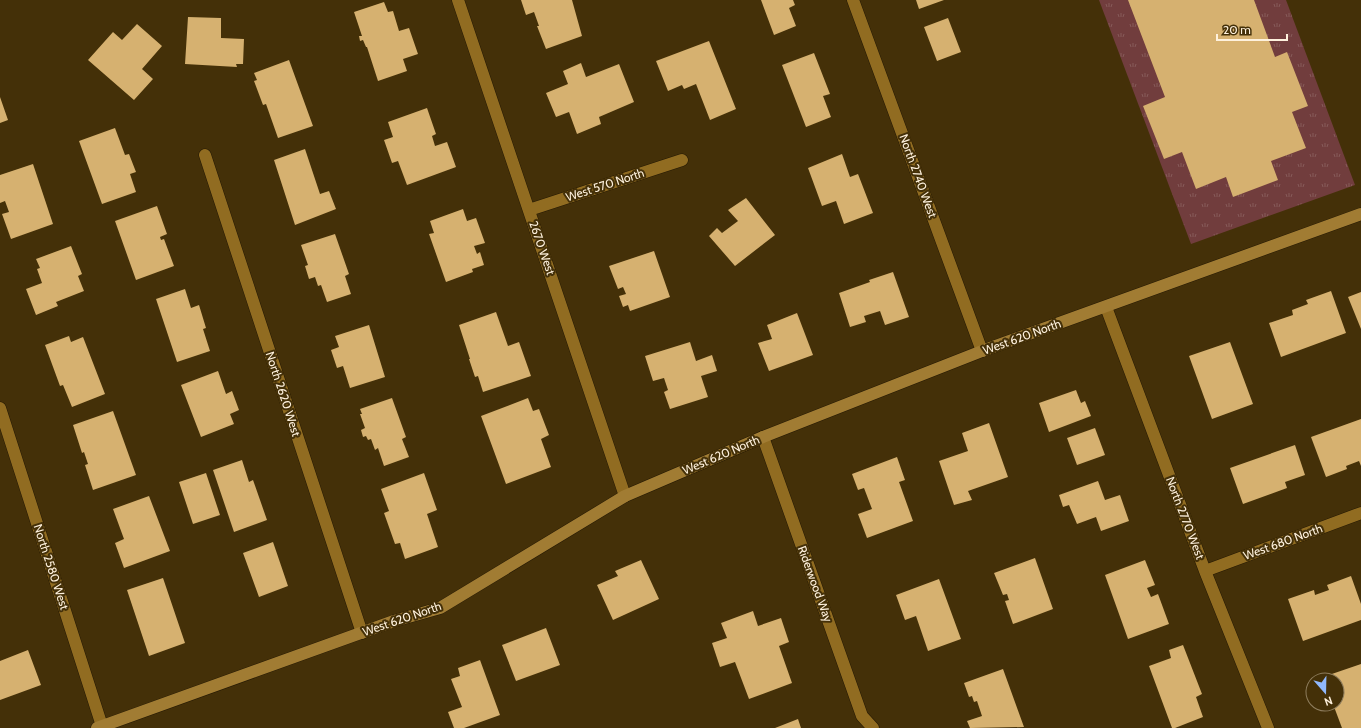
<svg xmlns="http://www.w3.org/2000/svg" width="1361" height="728" viewBox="0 0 1361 728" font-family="Cabin,sans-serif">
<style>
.grass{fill:url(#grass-tufts)}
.building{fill:#d6b170}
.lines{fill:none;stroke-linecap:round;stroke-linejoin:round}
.street-casing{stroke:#251904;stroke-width:13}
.secondary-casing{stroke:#251904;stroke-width:13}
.street{stroke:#916c21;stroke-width:12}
.secondary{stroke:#a17c33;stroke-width:12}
.labels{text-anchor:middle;stroke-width:4;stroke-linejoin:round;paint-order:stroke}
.street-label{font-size:12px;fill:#fef1dd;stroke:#443008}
</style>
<defs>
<pattern id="grass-tufts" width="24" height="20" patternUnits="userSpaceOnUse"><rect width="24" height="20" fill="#713d3d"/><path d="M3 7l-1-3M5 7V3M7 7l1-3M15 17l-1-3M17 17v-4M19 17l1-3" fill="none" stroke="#865a59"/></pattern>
</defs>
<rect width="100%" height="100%" fill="#443008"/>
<path class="grass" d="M 1099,0 L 1286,0 L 1355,185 L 1191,244 Z"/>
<path class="building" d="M 521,0 L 572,0 L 582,36 L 546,49 L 537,26 L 539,26 L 534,12 L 526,15 Z
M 761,0 L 793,0 L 795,5 L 789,8 L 796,26 L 774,35 Z
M 916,0 L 944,0 L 919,9 Z
M 1128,0 L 1254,0 L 1275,57 L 1287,52 L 1308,106 L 1292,112 L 1306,148 L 1271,161 L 1278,180 L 1233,197 L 1226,177 L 1196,189 L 1182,152 L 1164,159 L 1143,106 L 1165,97 Z
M 384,2 L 388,12 L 393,11 L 399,31 L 409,28 L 418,54 L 403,59 L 407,71 L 378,81 L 367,47 L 366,47 L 363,40 L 360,41 L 359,36 L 362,36 L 354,12 Z
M 188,17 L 221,18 L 221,38 L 244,39 L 243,64 L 236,64 L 237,67 L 185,64 Z
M 948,18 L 961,52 L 937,61 L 924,27 Z
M 137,24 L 162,46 L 142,69 L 153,79 L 134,100 L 88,60 L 113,32 L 122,40 Z
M 709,41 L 736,109 L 710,120 L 696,84 L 684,89 L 682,85 L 668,91 L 656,61 Z
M 814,53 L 830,94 L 823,96 L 831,117 L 806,127 L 782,65 Z
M 289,60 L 313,126 L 278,138 L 266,104 L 263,105 L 254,81 L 257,80 L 254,73 Z
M 581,63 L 586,77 L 619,64 L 634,102 L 599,117 L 601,124 L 577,134 L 569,112 L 556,117 L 546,93 L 568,84 L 563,71 Z
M 0,97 L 8,120 L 0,123 Z
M 427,108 L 436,134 L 432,136 L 435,146 L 447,142 L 456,167 L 407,185 L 398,161 L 392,163 L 384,140 L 393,137 L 388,122 Z
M 115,128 L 125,155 L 129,154 L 136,172 L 130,174 L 136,192 L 102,204 L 79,141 Z
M 305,149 L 320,194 L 329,191 L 336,209 L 295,225 L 274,160 Z
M 842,154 L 850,177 L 858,174 L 873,213 L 844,224 L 836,201 L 822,206 L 808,168 Z
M 33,164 L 53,224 L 11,239 L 2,214 L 9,212 L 5,201 L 0,203 L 0,175 Z
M 746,198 L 775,235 L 735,266 L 709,236 L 717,228 L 722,233 L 738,221 L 728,210 Z
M 157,206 L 167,234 L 160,237 L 161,240 L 164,239 L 174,266 L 136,280 L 115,221 Z
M 463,209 L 467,221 L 476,218 L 485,243 L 474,246 L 477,254 L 480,252 L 484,265 L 472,269 L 473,272 L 446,282 L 429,234 L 434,233 L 430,221 Z
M 335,234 L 349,274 L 345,276 L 351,294 L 327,302 L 321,285 L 318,286 L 315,277 L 309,279 L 305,266 L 308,265 L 301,245 Z
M 71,246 L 82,274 L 78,276 L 84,291 L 56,302 L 58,306 L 36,315 L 26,289 L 42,283 L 37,269 L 40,268 L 36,259 Z
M 654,251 L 670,297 L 630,311 L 628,305 L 623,307 L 619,296 L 626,294 L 623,287 L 618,289 L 609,266 Z
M 893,272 L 909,317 L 885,325 L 880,311 L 864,316 L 866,322 L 850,327 L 839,293 L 870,282 L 869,280 Z
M 185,289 L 191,308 L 199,305 L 206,328 L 203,329 L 210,351 L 177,362 L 156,299 Z
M 1331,291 L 1346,333 L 1281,357 L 1269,323 L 1293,315 L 1292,310 L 1308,304 L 1306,300 Z
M 1361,292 L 1361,329 L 1348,297 Z
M 496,312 L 508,346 L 519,342 L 531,376 L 483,392 L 478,376 L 475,377 L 469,359 L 470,359 L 459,325 Z
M 797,313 L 813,355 L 769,371 L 758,343 L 772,339 L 767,325 Z
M 369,325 L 385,377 L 350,388 L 343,366 L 337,368 L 331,350 L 339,347 L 335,336 Z
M 69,336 L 71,342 L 83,337 L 105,394 L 72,407 L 63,385 L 60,386 L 45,345 Z
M 690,342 L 696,361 L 712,355 L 717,371 L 701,376 L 708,397 L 670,409 L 664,392 L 668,390 L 664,378 L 653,381 L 645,356 Z
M 1230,342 L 1253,404 L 1212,419 L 1189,356 Z
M 218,371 L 226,394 L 232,391 L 239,410 L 230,414 L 234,424 L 201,437 L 181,385 Z
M 1076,390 L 1081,403 L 1085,401 L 1091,416 L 1049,432 L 1039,403 Z
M 392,398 L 406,437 L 402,439 L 409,457 L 384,466 L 378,448 L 375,450 L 371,439 L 368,440 L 366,436 L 363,437 L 361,430 L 365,428 L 360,414 L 362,414 L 360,409 Z
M 528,398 L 533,411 L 539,409 L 549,435 L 541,439 L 551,467 L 506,484 L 481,416 Z
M 113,411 L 136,475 L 93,490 L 85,465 L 88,464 L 84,452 L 82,453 L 73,425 Z
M 1361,419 L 1361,466 L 1359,461 L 1346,466 L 1347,469 L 1326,477 L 1311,437 Z
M 989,423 L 1008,477 L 968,491 L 972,500 L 954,505 L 939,461 L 968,451 L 962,433 Z
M 1095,428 L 1105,455 L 1077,465 L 1067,438 Z
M 1295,445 L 1305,475 L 1285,482 L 1287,488 L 1243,504 L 1230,468 Z
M 897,457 L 905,480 L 899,482 L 913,521 L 867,538 L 858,514 L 872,509 L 864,488 L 858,490 L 852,474 Z
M 242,460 L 249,482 L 253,480 L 267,520 L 234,532 L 213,470 Z
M 206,473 L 220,515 L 193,524 L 179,482 Z
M 424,473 L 437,510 L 427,514 L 438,547 L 405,559 L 400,543 L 395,544 L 384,513 L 389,511 L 381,489 Z
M 1098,481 L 1105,500 L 1120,495 L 1129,521 L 1101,531 L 1096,517 L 1077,524 L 1069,505 L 1063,507 L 1059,495 Z
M 149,496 L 170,551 L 124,568 L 115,543 L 124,539 L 113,509 Z
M 273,542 L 288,586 L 259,597 L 243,553 Z
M 1035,558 L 1053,609 L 1013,624 L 1005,601 L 1009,600 L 1007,594 L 1003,595 L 994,573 Z
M 641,560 L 659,599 L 613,620 L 597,585 L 618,576 L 615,571 Z
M 1145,560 L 1155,585 L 1147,588 L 1151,597 L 1158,594 L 1169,624 L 1128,639 L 1105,575 Z
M 1351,576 L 1361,604 L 1361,620 L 1303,641 L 1288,599 L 1314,590 L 1315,595 L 1329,590 L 1327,585 Z
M 163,578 L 185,643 L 149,656 L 127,590 Z
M 939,579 L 961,639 L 928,651 L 916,616 L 905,620 L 896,595 Z
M 753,611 L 758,626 L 781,618 L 789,642 L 779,646 L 792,683 L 749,699 L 735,662 L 720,667 L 712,643 L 727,638 L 721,623 Z
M 546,628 L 560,665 L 516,681 L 502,645 Z
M 1183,645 L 1202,694 L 1196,697 L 1203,717 L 1175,728 L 1172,728 L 1149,666 L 1171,658 L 1169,650 Z
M 28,650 L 41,685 L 0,700 L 0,661 Z
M 480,660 L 500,715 L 464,728 L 454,728 L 448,712 L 462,707 L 451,679 L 460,676 L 458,668 Z
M 1361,664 L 1361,728 L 1342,728 L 1333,704 L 1337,704 L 1337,680 L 1324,680 L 1323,677 Z
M 1003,669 L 1024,727 L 970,728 L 967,721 L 982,716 L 977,701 L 974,702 L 972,696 L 969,697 L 964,683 Z
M 798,719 L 801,728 L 775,728 Z"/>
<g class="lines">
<g class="street-casing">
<path id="street" d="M 458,0 L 625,496
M 853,0 L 982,351
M 205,155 L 362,633
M 529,210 L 682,160
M 1106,307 L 1205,571 L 1268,728
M 0,408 L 102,726
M 763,437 L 862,716 L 873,728
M 1205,571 L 1361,513"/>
</g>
<g class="secondary-casing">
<path id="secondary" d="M 97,728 L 394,621 L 440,608 L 625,496 L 763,437 L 982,351 L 1361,214"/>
</g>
<use href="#street" class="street"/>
<use href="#secondary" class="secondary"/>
</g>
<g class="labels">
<g class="street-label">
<text transform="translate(918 176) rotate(70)" y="4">North 2740 West</text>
<text transform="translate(605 185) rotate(-18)" y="4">West 570 North</text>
<text transform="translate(542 248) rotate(71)" y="4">2670 West</text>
<text transform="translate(1022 337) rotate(-20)" y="4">West 620 North</text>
<text transform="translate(283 394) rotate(72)" y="4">North 2620 West</text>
<text transform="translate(721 455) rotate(-23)" y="4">West 620 North</text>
<text transform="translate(1185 518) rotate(69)" y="4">North 2770 West</text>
<text transform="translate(1283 542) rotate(-20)" y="4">West 680 North</text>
<text transform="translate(51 567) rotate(72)" y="4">North 2580 West</text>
<text transform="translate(815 584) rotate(70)" y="4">Riderwood Way</text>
<text transform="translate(402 619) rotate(-19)" y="4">West 620 North</text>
</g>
</g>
<g transform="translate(1325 692) rotate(160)"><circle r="19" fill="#443008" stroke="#8e7d5d"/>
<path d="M0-3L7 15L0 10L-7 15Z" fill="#90b8fd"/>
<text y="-6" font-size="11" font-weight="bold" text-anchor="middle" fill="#fef1dd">N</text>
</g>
<path d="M1217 34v6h70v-6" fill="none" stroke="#fef1dd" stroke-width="2"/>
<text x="1223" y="34" font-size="12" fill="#fef1dd" stroke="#443008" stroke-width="3" paint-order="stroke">20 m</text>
</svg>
